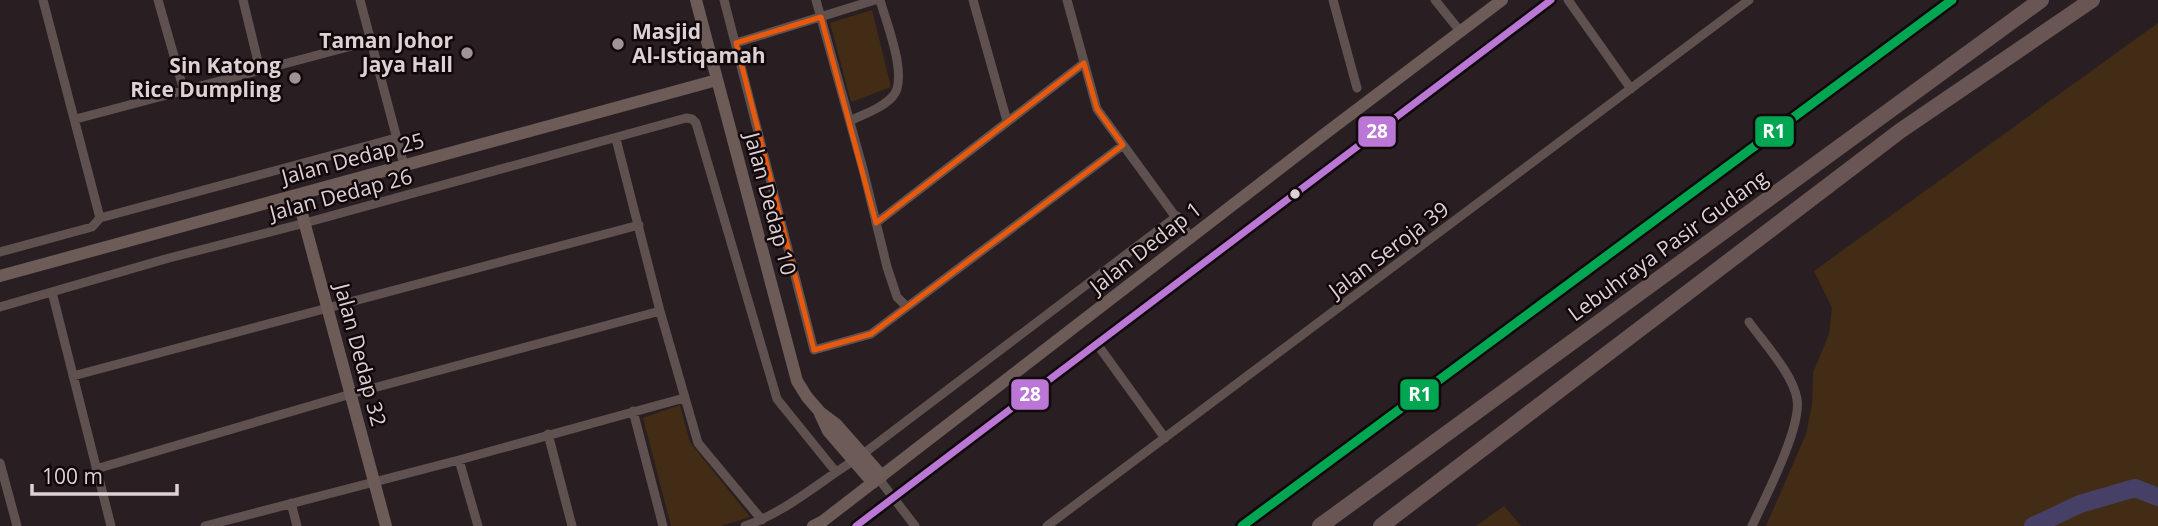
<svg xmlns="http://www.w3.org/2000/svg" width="2158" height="526" viewBox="0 0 2158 526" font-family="'Open Sans',sans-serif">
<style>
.green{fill:#422c15}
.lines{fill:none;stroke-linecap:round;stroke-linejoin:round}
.river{stroke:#464067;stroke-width:18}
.street{stroke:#5f514f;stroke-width:9}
.secondary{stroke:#6d5b58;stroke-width:12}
.highway{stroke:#695654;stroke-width:16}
.bus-1-casing{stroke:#10080b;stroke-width:12}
.bus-1{stroke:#ba77d6;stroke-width:7}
.rail-1-casing{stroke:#10080b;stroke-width:14}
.rail-1{stroke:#00a651;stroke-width:9}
.marked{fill:none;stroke:#e8590c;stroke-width:5;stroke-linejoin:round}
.poi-dot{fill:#9f9396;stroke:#10080b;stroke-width:2.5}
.bus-dot{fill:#ded1d4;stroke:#10080b;stroke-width:2.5}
.labels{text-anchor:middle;stroke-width:5;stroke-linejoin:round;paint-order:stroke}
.poi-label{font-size:21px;font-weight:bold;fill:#ded1d4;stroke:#10080b;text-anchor:end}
.street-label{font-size:21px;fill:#ded1d4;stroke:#10080b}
.line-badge{stroke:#10080b;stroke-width:2.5}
.badge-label{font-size:19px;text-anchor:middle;font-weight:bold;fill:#fff}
</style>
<rect width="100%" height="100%" fill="#291f22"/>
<path class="green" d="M 872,10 L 891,87 L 851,102 L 830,23 Z
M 2158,23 L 2158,526 L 1766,526 L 1806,434 L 1812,405 L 1813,373 L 1829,334 L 1832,308 L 1814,271 Z
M 680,405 L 690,442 L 750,517 L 721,526 L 671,526 L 643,418 Z
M 1504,506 L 1521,526 L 1476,526 Z"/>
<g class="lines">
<path class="river" d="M 2033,526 L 2080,504 L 2135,488 L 2158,497"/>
<path class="street" d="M 43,0 L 100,218
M 158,0 L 184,91
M 243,0 L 260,70
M 360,0 L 404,165
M 724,0 L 814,350 L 871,334 L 1123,145
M 816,0 L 863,169 L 887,267 L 897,297 L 907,307
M 973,0 L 1007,121
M 1067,0 L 1097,109 L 1191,238
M 1333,0 L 1357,88
M 1435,0 L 1460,31
M 1568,0 L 1631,89
M 736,43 L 875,0
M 76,119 L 382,38
M 850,121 C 864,114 883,108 893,96 C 909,78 886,22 880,0
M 616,139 L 660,311 L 698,443 L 762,520
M 100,218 L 396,138
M 876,223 L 1084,63
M 0,252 L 92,227 L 100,218
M 52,292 L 111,526
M 0,307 L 169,258 L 305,223 L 686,118 L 692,119 L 696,123 L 777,399 L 836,472
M 1749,322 C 1764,343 1793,374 1797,399 C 1802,427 1765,498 1752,526
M 1097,344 L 1165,438
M 73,376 L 639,225
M 633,411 L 663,526
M 548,434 L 572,526
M 863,454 L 1177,216
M 459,460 L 478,526
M 0,463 L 17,526
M 96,469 L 351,394 L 660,311
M 879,479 L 915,526
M 291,503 L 297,526
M 205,526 L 459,460 L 684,398
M 745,526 C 786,512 818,483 853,461
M 856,526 L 1551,0
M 1047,526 L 1749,0"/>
<path class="secondary" d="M 696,0 L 797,381 L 807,397 L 820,412 L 836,424 L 882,476
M 297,195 L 386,526
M 0,276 L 717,80
M 820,414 L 828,431 L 873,483
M 813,526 L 823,521 L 1322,136 L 1502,0"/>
<path class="highway" d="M 1320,526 L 2041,0
M 1381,526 L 1900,131 L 2092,0"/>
<g class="bus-1-casing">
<path id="bus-1" d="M 856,526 L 1551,0"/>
</g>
<use href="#bus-1" class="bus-1"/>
<g class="rail-1-casing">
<path id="rail-1" d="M 1242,526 L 1952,0"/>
</g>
<use href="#rail-1" class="rail-1"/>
</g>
<path class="marked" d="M 821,17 L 876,223 L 1084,63 L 1097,109 L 1123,145 L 871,334 L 814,350 L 736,43 Z"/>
<g class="poi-dot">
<circle cx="618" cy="44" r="7"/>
<circle cx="467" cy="53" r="7"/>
<circle cx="295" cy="78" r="7"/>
</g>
<circle class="bus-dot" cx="1295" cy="194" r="6"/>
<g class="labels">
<g class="poi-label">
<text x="632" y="39" text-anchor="start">Masjid<tspan x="632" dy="24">Al-Istiqamah</tspan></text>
<text x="453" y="48">Taman Johor<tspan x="453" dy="24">Jaya Hall</tspan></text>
<text x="281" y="73">Sin Katong<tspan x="281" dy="24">Rice Dumpling</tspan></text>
</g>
<g class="street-label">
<text transform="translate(353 159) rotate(-15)" y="7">Jalan Dedap 25</text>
<text transform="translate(341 195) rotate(-15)" y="7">Jalan Dedap 26</text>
<text transform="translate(770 204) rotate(75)" y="7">Jalan Dedap 10</text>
<text transform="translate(1668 246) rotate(-36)" y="7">Lebuhraya Pasir Gudang</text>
<text transform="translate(1146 248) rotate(-38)" y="7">Jalan Dedap 1</text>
<text transform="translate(1389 250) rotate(-37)" y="7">Jalan Seroja 39</text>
<text transform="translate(360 355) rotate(75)" y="7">Jalan Dedap 32</text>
</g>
</g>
<g class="line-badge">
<rect x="1357" y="115" width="40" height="33" rx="7" fill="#ba77d6"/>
<rect x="1754" y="115" width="41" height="33" rx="7" fill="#00a651"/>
<rect x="1010" y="378" width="40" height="33" rx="7" fill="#ba77d6"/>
<rect x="1399" y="378" width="41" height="33" rx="7" fill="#00a651"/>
</g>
<g class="badge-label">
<text x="1377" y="138">28</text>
<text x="1774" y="138">R1</text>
<text x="1030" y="401">28</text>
<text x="1420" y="401">R1</text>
</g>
<path d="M32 484v10h145v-10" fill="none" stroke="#ded1d4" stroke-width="3.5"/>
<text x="42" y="484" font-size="21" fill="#ded1d4" stroke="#10080b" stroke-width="5" paint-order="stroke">100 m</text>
</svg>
